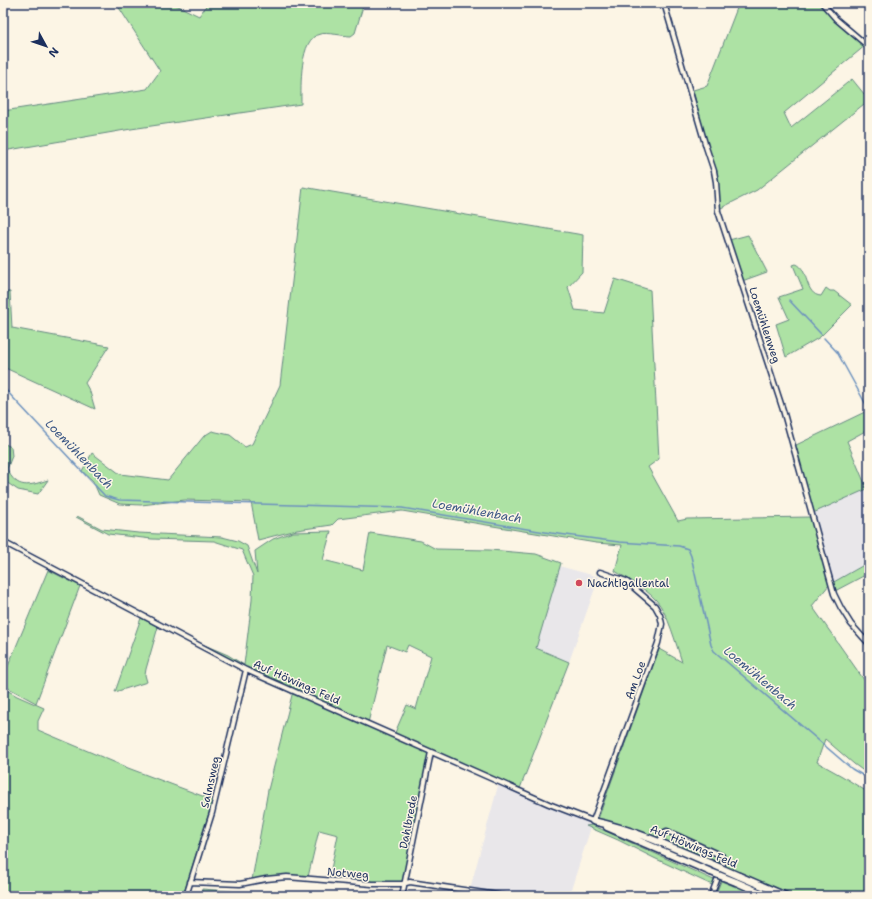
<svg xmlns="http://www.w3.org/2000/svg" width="872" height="899" viewBox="0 0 872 899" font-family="'Shantell Sans',sans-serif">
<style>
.built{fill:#e9e7ea}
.green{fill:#ade2a4;stroke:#648881;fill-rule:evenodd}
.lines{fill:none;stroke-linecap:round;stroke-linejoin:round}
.stream{stroke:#6c91be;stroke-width:1.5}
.minor-casing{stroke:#1b2f5e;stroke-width:7}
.secondary-casing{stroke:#1b2f5e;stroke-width:9}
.minor{stroke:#fcf5e5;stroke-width:4}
.secondary{stroke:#fcf5e5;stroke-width:6}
.secondary-bridge-casing{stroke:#1b2f5e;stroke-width:9;stroke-linecap:butt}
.secondary-bridge{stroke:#fcf5e5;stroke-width:6}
.poi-dot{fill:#d1495b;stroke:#fcf5e5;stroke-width:1.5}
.labels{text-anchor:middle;stroke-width:3;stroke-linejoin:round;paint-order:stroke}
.street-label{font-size:11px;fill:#1b2f5e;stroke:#fcf5e5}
.poi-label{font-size:11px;fill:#1b2f5e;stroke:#fcf5e5;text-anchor:start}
.water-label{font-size:12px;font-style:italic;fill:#3d5886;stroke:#fcf5e5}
</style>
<rect width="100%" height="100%" fill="#fcf5e5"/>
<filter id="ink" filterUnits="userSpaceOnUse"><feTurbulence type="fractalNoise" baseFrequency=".025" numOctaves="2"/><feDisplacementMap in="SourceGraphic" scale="8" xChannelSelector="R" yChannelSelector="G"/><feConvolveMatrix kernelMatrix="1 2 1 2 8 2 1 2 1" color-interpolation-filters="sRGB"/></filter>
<g filter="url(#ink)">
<path class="built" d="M 869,488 L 869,562 L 832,583 L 813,513 Z
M 559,566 L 599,577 L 569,662 L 536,648 Z
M 499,782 L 593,821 L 569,896 L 512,896 L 470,889 Z"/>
<path class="green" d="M 116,3 L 172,3 L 199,16 L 208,3 L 364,3 L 355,33 L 351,36 C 344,36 326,32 320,34 C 299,38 301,87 301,104 L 131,129 L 3,151 L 3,111 L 147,89 L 160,71 Z
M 739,3 L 822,3 L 836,19 L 866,45 L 784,113 L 791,128 L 852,79 L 869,100 L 757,190 L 721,208 L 718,207 L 714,171 L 693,90 L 707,86 Z
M 303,187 L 583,235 L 582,272 L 568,287 L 575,310 L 604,313 L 615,279 L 650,290 L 659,459 L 648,467 L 678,521 L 687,519 L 811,517 L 829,585 L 812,606 L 869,687 L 869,775 L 854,764 L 825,739 L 817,762 L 842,776 L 869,793 L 869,896 L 795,896 L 684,849 L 652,837 L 598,819 L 659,649 L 682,662 C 676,644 668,613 656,600 C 645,588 629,580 615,571 L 622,545 L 596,543 L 402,511 L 338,519 L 332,525 L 297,530 L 258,540 L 251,502 L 185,500 L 141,505 L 120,504 L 99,495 L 93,481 L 82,471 L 92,453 L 120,474 L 168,480 L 204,436 L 212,431 L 230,435 L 245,447 L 252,444 L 280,385 Z
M 748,235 L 767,272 L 742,281 L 729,240 Z
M 796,264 C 809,268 804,295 821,296 L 826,288 L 830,291 L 834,291 L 852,305 L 820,337 L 786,357 L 776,324 L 789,319 L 779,297 L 803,289 L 793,265 Z
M 3,292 L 10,292 L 12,328 L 109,346 L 85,383 L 90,392 L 95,409 L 3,367 Z
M 869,410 L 869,429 L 847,441 L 867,489 L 813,513 L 794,446 Z
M 3,443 L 11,447 L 12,456 L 7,469 C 17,490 29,486 48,480 L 38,494 L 18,490 L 3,480 Z
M 77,516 L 102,529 L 138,533 L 222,537 L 238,541 L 247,546 L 257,574 L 255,551 L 273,539 L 293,532 L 331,531 L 323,560 L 363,570 L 370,533 L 421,541 L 436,549 L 490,550 L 536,554 L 561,563 L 536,648 L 569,662 L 519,791 L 431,752 L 404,882 L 401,884 L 329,879 L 338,835 L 319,830 L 308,877 L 252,880 L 268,790 L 293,691 L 291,693 L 201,648 L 202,644 L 228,655 L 244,665 L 252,600 L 253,576 L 242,550 L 214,541 L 152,539 L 108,534 L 76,517 ZM 387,645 L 405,652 L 408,645 L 431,656 L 416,709 L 407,705 L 394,735 L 368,723 Z
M 869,562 L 869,573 L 835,591 L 832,583 Z
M 48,570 L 80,586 L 36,703 L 3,685 L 3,678 Z
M 141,618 L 158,627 L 146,669 L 145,675 L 147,682 L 115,692 Z
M 3,688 L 17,696 L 44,708 L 38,721 L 38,730 L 128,768 L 213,800 L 183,896 L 3,896 Z
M 592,825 L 716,881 L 712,885 L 654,858 L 618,840 L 586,826 Z
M 721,881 L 736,887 L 737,886 L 760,896 L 715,896 Z
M 202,889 L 240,892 L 240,896 L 202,896 Z"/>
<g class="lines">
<path class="stream" d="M 789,300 L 821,334
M 824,338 L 837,352 L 869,410
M 3,387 L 105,496 L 119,500 L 402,508 L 551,533 L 619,542 L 679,546 L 688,549 L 691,556 L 711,645 L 714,651 L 852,769 L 869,779"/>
<g class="minor-casing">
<path id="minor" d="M 664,3 L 706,147 L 714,171 L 716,182 L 718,211 L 783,410 L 834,594 L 841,608 L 851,624 L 869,644
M 822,3 L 836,19 L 869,47
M 3,542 L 246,670 L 549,804 L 593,821 L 658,643 L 662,624 L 660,615 L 655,606 L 626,581 L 600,572
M 660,844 L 663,833 L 667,831 L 722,856 L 723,864 L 711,896
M 190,882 L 240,884 L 266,879 L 287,877 L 372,884 L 402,884 L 410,882 L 504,896
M 186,896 L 212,813 L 246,670
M 402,896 L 431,752"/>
</g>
<g class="secondary-casing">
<path id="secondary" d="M 593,821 C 635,830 674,848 714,865
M 607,827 L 711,872
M 739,876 L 786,896
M 736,882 L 768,896"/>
</g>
<use href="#minor" class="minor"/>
<use href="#secondary" class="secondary"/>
<g class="secondary-bridge-casing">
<path id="secondary-bridge" d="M 714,865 L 739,876
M 711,872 L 736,882"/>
</g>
<use href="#secondary-bridge" class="secondary-bridge"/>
</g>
</g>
<circle class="poi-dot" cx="579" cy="583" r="4"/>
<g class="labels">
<g class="street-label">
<text transform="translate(765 325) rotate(72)" y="4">Loemühlenweg</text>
<text transform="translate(635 680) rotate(-70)" y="4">Am Loe</text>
<text transform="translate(297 682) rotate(24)" y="4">Auf Höwings Feld</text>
<text transform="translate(210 782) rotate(-77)" y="4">Salmsweg</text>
<text transform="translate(408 822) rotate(-79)" y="4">Dahlbrede</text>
<text transform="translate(694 846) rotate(23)" y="4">Auf Höwings Feld</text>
<text transform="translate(348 873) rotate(5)" y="4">Notweg</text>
</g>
<g class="poi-label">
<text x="587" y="587">Nachtigallental</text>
</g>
<g class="water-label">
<text transform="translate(79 454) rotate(46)" y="4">Loemühlenbach</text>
<text transform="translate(477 511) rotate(10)" y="4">Loemühlenbach</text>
<text transform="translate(760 678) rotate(40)" y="4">Loemühlenbach</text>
</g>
</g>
<rect width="872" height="899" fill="none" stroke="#fcf5e5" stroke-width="16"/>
<rect x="8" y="8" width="856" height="883" fill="none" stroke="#1b2f5e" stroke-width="1.5" filter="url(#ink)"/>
<g transform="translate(46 46) rotate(130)" stroke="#fcf5e5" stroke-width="3" paint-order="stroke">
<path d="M0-3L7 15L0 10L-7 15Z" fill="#1b2f5e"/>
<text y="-6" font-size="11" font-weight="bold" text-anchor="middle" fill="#1b2f5e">N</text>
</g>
</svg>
